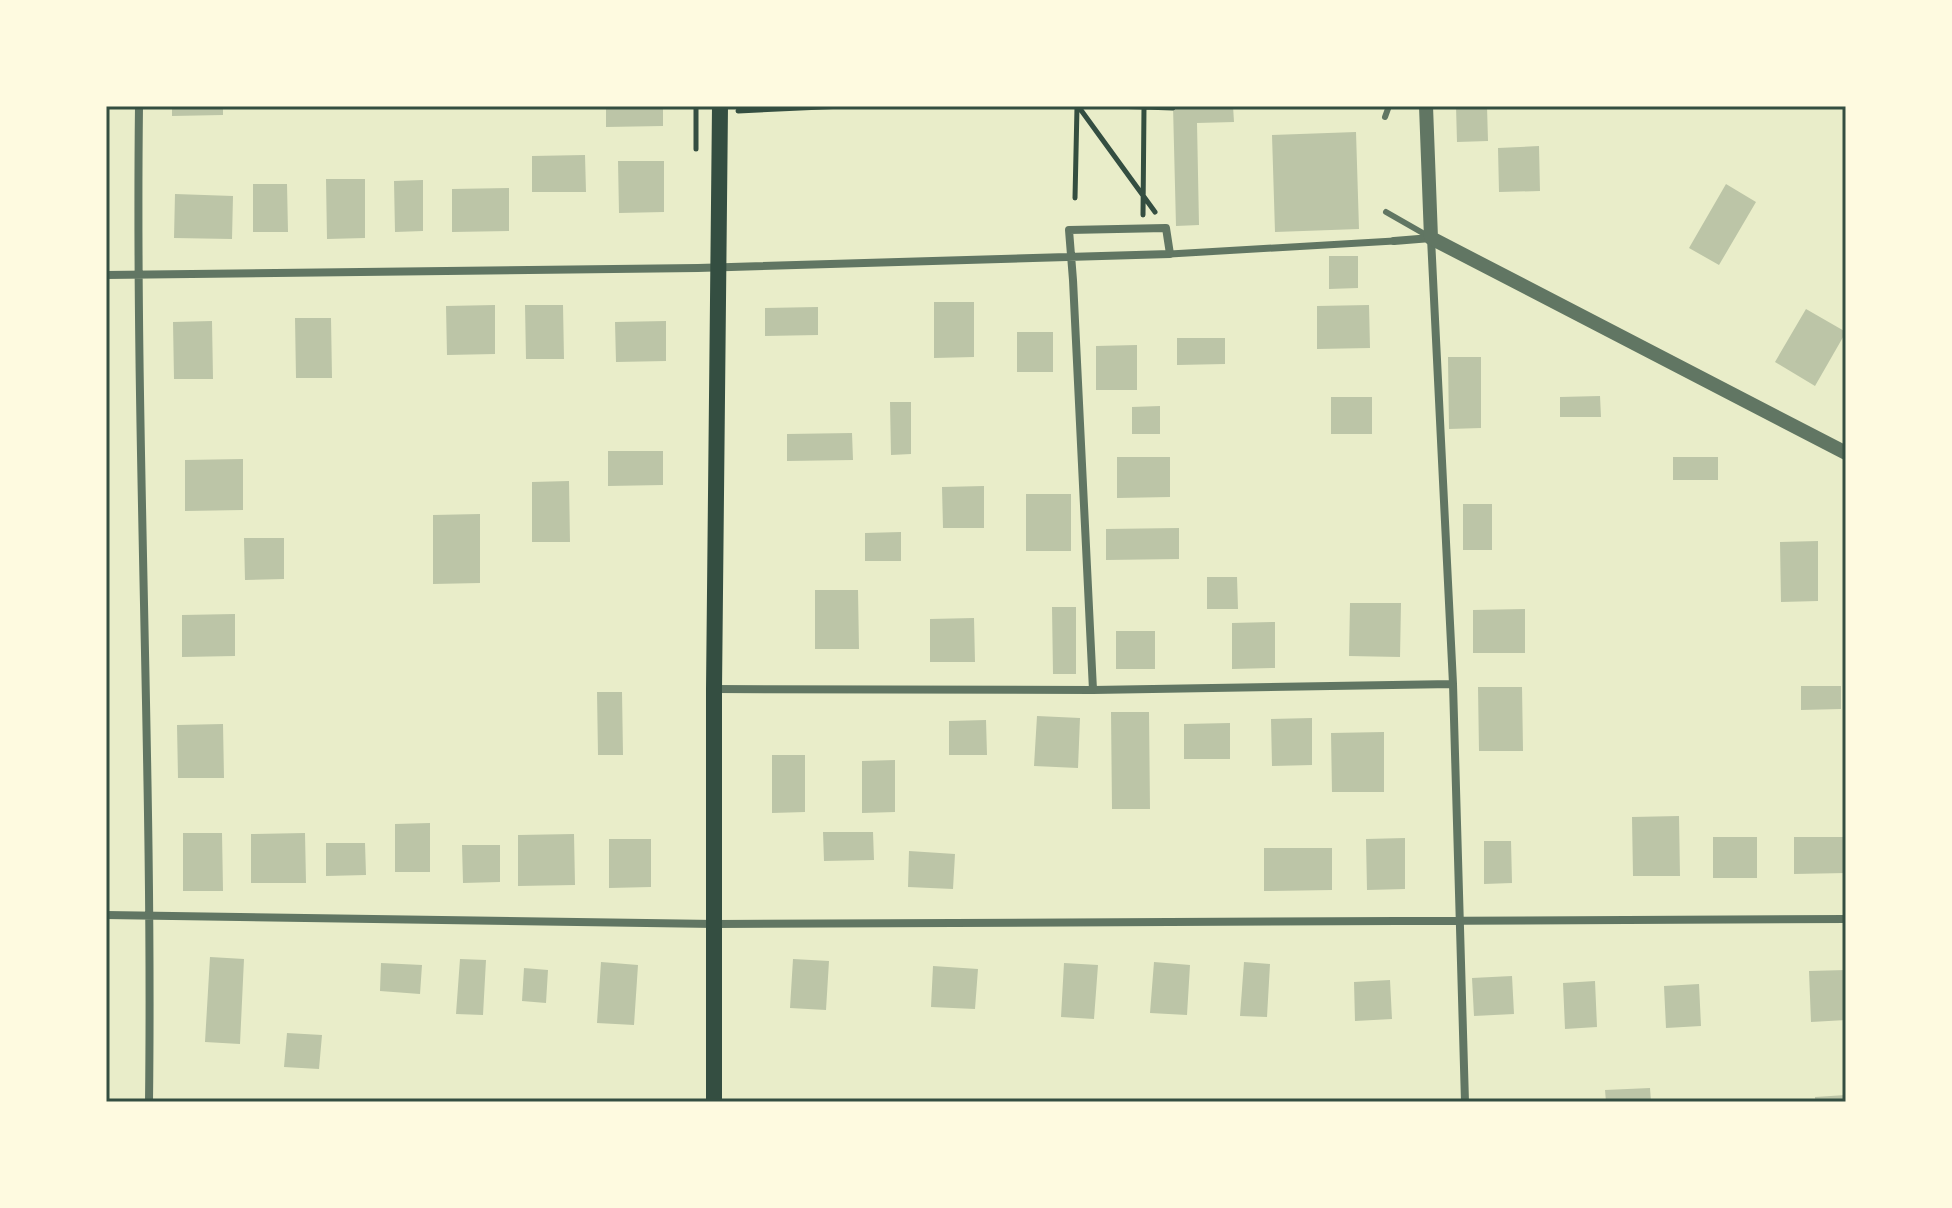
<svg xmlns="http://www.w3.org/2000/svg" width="1952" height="1208" viewBox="0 0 1952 1208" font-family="'Fira Sans Condensed',sans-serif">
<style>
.building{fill:#bcc5a7}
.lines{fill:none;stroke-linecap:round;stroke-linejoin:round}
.path{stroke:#344e41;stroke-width:5}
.service{stroke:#617663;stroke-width:6}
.pedestrian{stroke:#617663;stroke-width:7}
.minor{stroke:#617663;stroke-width:8}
.tertiary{stroke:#617663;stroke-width:14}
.secondary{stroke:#344e41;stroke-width:16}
.neatline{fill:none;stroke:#344e41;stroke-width:3}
</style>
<rect width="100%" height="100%" fill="#e9edc9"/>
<path class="building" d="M 172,106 L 223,106 L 223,115 L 172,116 Z
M 606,106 L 663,106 L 663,126 L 606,127 Z
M 1173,106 L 1233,106 L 1234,122 L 1197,123 L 1199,225 L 1176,226 Z
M 1456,106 L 1487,106 L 1488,141 L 1457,142 Z
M 1356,132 L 1359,229 L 1275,232 L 1272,135 Z
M 1539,146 L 1540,191 L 1499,192 L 1498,148 Z
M 585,155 L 586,192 L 532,192 L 532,156 Z
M 618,161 L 664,161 L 664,212 L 619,213 Z
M 326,179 L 365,179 L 365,238 L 327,239 Z
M 423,180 L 423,231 L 395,232 L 394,181 Z
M 253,184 L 287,184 L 288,232 L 253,232 Z
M 1726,184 L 1756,202 L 1719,265 L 1689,248 Z
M 509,188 L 509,231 L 452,232 L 452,189 Z
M 175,194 L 233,196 L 232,239 L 174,238 Z
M 1329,256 L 1358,256 L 1358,288 L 1329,289 Z
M 934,302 L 974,302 L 974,357 L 934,358 Z
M 495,305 L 495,354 L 447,355 L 446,306 Z
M 525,305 L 563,305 L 564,359 L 526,359 Z
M 1369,305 L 1370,348 L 1317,349 L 1317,306 Z
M 818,307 L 818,335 L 765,336 L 765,308 Z
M 1806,309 L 1846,332 L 1815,386 L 1775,362 Z
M 295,318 L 331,318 L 332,378 L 296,378 Z
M 212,321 L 213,379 L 174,379 L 173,322 Z
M 666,321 L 666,361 L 616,362 L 615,322 Z
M 1017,332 L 1053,332 L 1053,372 L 1017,372 Z
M 1177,338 L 1225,338 L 1225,364 L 1177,365 Z
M 1137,345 L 1137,390 L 1096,390 L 1096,346 Z
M 1448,357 L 1481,357 L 1481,428 L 1449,429 Z
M 1600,396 L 1601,417 L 1560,417 L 1560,397 Z
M 1331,397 L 1372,397 L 1372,434 L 1331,434 Z
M 890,402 L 911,402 L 911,454 L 891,455 Z
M 1160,406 L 1160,434 L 1132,434 L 1132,407 Z
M 852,433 L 853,460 L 787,461 L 787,434 Z
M 608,451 L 663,451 L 663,485 L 608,486 Z
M 1117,457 L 1170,457 L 1170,497 L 1117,498 Z
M 1673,457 L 1718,457 L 1718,480 L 1673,480 Z
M 243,459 L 243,510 L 185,511 L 185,460 Z
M 569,481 L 570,542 L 532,542 L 532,482 Z
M 984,486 L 984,528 L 943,528 L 942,487 Z
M 1026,494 L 1071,494 L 1071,551 L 1026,551 Z
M 1463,504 L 1492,504 L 1492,550 L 1463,550 Z
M 480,514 L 480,583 L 433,584 L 433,515 Z
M 1179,528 L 1179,559 L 1106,560 L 1106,529 Z
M 901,532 L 901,561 L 865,561 L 865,533 Z
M 244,538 L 284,538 L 284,579 L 245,580 Z
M 1818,541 L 1818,601 L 1781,602 L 1780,542 Z
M 1207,577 L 1237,577 L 1238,609 L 1207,609 Z
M 815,590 L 858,590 L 859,649 L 815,649 Z
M 1350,603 L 1401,603 L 1400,657 L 1349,656 Z
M 1052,607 L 1076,607 L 1076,674 L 1053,674 Z
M 1525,609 L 1525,653 L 1473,653 L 1473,610 Z
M 235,614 L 235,656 L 182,657 L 182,615 Z
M 974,618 L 975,662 L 930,662 L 930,619 Z
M 1275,622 L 1275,668 L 1232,669 L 1232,623 Z
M 1116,631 L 1155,631 L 1155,669 L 1116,669 Z
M 1801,686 L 1841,686 L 1841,709 L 1801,710 Z
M 1478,687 L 1522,687 L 1523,751 L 1479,751 Z
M 597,692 L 622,692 L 623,755 L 598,755 Z
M 1111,712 L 1149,712 L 1150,809 L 1112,809 Z
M 1037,716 L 1080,718 L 1078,768 L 1034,766 Z
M 1312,718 L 1312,765 L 1272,766 L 1271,719 Z
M 986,720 L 987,755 L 949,755 L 949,721 Z
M 1230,723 L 1230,759 L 1184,759 L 1184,724 Z
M 223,724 L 224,778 L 178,778 L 177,725 Z
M 1384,732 L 1384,792 L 1332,792 L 1331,733 Z
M 772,755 L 805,755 L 805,812 L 772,813 Z
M 895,760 L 895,812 L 862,813 L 862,761 Z
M 1679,816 L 1680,876 L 1633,876 L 1632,817 Z
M 430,823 L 430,872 L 395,872 L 395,824 Z
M 823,832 L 873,832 L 874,860 L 824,861 Z
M 183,833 L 222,833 L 223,891 L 183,891 Z
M 305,833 L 306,883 L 251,883 L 251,834 Z
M 574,834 L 575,885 L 518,886 L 518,835 Z
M 1713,837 L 1757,837 L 1757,878 L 1713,878 Z
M 1794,837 L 1846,837 L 1846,873 L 1794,874 Z
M 1405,838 L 1405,889 L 1367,890 L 1366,839 Z
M 609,839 L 651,839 L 651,887 L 609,888 Z
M 1484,841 L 1511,841 L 1512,883 L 1484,884 Z
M 326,843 L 365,843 L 366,875 L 326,876 Z
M 462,845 L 500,845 L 500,882 L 463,883 Z
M 1264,848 L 1332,848 L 1332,890 L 1264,891 Z
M 909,851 L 955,854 L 953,889 L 908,887 Z
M 210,957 L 244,959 L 240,1044 L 205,1042 Z
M 460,959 L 486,960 L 483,1015 L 456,1014 Z
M 793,959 L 829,961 L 826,1010 L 790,1008 Z
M 601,962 L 638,965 L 634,1025 L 597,1023 Z
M 1154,962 L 1190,965 L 1187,1015 L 1150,1013 Z
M 1244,962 L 1270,964 L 1267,1017 L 1240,1016 Z
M 381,963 L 422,965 L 420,994 L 380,991 Z
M 1064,963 L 1098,965 L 1094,1019 L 1061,1017 Z
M 933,966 L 978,969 L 975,1009 L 931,1007 Z
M 524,968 L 548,970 L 546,1003 L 522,1001 Z
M 1846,970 L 1846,1020 L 1811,1022 L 1809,971 Z
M 1512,976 L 1514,1014 L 1474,1016 L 1472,978 Z
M 1390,980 L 1392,1019 L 1355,1021 L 1354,982 Z
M 1595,981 L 1597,1027 L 1565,1029 L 1563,983 Z
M 1699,984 L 1701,1026 L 1666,1028 L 1664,986 Z
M 287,1033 L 322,1035 L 319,1069 L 284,1067 Z
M 1650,1088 L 1651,1102 L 1606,1102 L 1605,1090 Z
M 1846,1095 L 1846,1102 L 1815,1102 L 1815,1097 Z"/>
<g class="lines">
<path class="path" d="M 696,106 L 696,149
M 1078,106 L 1155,212
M 1113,106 L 1173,108
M 738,111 L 844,106
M 1075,198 L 1077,107
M 1143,215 L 1144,107"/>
<path class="service" d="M 1385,117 L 1389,106
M 1386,212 L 1428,236"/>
<path class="pedestrian" d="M 1170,254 L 1394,241"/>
<path class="minor" d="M 139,106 C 135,438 153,770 149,1102
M 1394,241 L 1431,238 L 1453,684 L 1465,1102
M 106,275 L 698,268 L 1170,254 L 1166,228 L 1069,230 L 1073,280 L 1093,690
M 714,689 L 1093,690 L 1453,684
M 106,915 L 715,924 L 1846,919"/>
<path class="tertiary" d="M 1426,106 L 1431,238 L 1846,453"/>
<path class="secondary" d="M 714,1102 L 714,689 L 720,106"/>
</g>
<rect width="1952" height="1208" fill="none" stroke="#fefae0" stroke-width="216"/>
<rect x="108" y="108" width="1736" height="992" class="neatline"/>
</svg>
